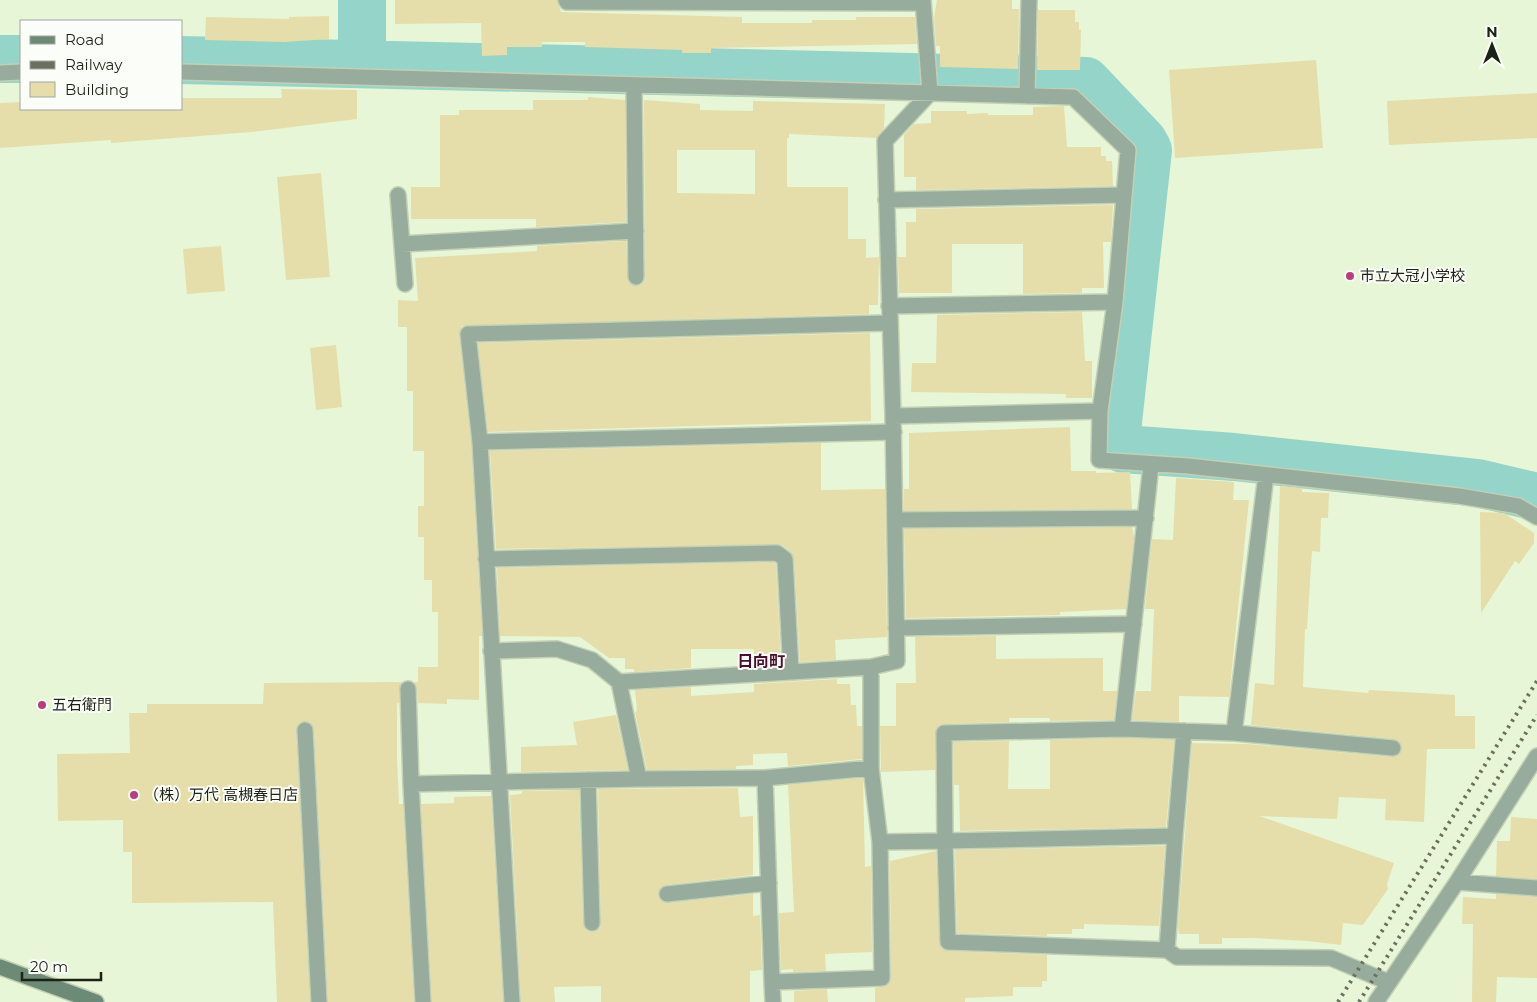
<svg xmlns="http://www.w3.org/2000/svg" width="1537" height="1002" viewBox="0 0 1537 1002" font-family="Montserrat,'Noto Sans JP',sans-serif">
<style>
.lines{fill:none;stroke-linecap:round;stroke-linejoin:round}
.river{stroke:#94d4c9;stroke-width:48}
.building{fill:#e5deaa;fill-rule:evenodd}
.street-casing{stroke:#c3d0b4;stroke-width:18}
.secondary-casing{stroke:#c3d0b4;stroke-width:18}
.street{stroke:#97ac9d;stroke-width:15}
.secondary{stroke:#6c8a76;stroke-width:15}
.rail{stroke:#69715e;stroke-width:4;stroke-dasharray:2.5 5;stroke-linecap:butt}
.poi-dot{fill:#be3a7f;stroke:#fbfef8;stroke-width:2}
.labels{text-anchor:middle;stroke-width:4;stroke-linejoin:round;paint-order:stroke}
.poi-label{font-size:15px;fill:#1d2217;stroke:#fbfef8;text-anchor:start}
.neighbourhood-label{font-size:16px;font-weight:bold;fill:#4d0e30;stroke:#fbfef8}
</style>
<rect width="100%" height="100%" fill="#e7f6d6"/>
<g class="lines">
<path class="river" d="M 0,59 L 21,59
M 181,60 L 1086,81 L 1143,141 L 1148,150 L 1116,440 L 1123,449 L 1234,457 L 1478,483 L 1537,497
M 362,63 L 362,0"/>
</g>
<path class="building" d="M 395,0 L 557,0 L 561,12 L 742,17 L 742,23 L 812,23 L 812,20 L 856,20 L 856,17 L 915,17 L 917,44 L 711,48 L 711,53 L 682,53 L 682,50 L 585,47 L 585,42 L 542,42 L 542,47 L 507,47 L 507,55 L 482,56 L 481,23 L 395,24 Z
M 937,0 L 1012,0 L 1012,9 L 1019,9 L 1018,69 L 940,67 L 940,46 L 936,46 L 934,17 Z
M 1038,10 L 1075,10 L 1075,22 L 1079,22 L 1079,30 L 1081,30 L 1080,70 L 1037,70 Z
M 329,16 L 329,39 L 284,42 L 205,40 L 206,17 L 289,19 L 289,17 Z
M 1316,60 L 1323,148 L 1175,158 L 1169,70 Z
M 281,89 L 357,90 L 357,119 L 251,132 L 111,143 L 111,140 L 0,148 L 0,103 L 21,102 L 21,109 L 181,109 L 181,98 L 282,98 Z
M 1537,93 L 1537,138 L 1389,145 L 1387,101 Z
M 588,97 L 625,100 L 626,222 L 536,227 L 536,219 L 411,219 L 411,187 L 440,187 L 440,115 L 459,115 L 459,110 L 533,110 L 533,100 L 588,100 Z
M 644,100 L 700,104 L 700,110 L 753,111 L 753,101 L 885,104 L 884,128 L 877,138 L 789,134 L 789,138 L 787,138 L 787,187 L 848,187 L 848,239 L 866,239 L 866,258 L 879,257 L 878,305 L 869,305 L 869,314 L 462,326 L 459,335 L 471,443 L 482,636 L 479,636 L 479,700 L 447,699 L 447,704 L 418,703 L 417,689 L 414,682 L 418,682 L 418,667 L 438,667 L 438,612 L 432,612 L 432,580 L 424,580 L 424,537 L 418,537 L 418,506 L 424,506 L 424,451 L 413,451 L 413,391 L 407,391 L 407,327 L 398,327 L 398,300 L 418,301 L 415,258 L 537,251 L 537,246 L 626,241 L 628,281 L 632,285 L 641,285 L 645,277 ZM 677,150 L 755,150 L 755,194 L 677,193 Z
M 1064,106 L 1067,147 L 1101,147 L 1101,156 L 1106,156 L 1106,161 L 1112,161 L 1113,186 L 916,190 L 916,177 L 904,177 L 904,135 L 914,124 L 931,123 L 931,111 L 967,111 L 967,114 L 988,113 L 988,115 L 1033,115 L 1033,107 Z
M 321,173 L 330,277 L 286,280 L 277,177 Z
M 1113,205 L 1111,242 L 1103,242 L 1104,288 L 1082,288 L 1082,293 L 1023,294 L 1023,244 L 952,244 L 952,293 L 899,293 L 898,257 L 906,257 L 906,222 L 916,222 L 916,209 Z
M 221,246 L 225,291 L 187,294 L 183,249 Z
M 1082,312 L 1085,361 L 1092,361 L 1092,398 L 1066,398 L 1066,394 L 911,392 L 912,363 L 936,363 L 937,315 Z
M 870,333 L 871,421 L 488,432 L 478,343 Z
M 336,345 L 342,407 L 316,410 L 310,348 Z
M 1070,427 L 1071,471 L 1096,471 L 1096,473 L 1130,472 L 1132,509 L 904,511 L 904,489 L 909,489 L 909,433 Z
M 821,443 L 821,490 L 885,489 L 887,637 L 835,640 L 836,660 L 800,662 L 794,558 L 791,552 L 782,545 L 496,549 L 490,451 Z
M 1176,478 L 1234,482 L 1233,500 L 1249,500 L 1229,697 L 1179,696 L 1179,722 L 1132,720 L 1136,691 L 1151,691 L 1154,609 L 1145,609 L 1152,539 L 1173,540 Z
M 1280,486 L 1302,488 L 1302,492 L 1329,493 L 1328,518 L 1321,518 L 1320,552 L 1312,551 L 1307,629 L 1305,629 L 1303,687 L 1368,693 L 1369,690 L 1455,695 L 1455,716 L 1475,716 L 1475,749 L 1427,749 L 1424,822 L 1385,820 L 1386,799 L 1339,797 L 1337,819 L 1259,816 L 1394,863 L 1387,884 L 1388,889 L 1363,925 L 1343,923 L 1341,945 L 1307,941 L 1253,938 L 1222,938 L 1222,944 L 1199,944 L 1199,934 L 1179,934 L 1178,926 L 1192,743 L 1248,744 L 1392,757 L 1397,756 L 1402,749 L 1401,744 L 1394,739 L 1251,725 L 1255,683 L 1274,685 Z
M 1480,512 L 1504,513 L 1534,533 L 1534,543 L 1519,564 L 1515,561 L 1481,613 Z
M 1132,527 L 1134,538 L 1126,609 L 1060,612 L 1060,615 L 906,618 L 904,529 Z
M 774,562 L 776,564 L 781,663 L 754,665 L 754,649 L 691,649 L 691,668 L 634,672 L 634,669 L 625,669 L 625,658 L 609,658 L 580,637 L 500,636 L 497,568 Z
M 996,636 L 996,659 L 1103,658 L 1103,691 L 1117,691 L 1114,720 L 1050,721 L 1050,718 L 1009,718 L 1009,722 L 943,724 L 939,725 L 935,733 L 935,770 L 881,772 L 880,726 L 896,726 L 896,683 L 916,683 L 915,637 Z
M 837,679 L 837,684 L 850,684 L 851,705 L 856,705 L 857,726 L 862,726 L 862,759 L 788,766 L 787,753 L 753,754 L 753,765 L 736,766 L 736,769 L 647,770 L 635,712 L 637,711 L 635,690 L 691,687 L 691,696 L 754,692 L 754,684 Z
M 402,682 L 399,689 L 399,703 L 397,703 L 397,758 L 399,804 L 403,804 L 414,1002 L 328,1002 L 314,730 L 310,722 L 300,722 L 296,730 L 310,1002 L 277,1002 L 273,902 L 132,903 L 132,852 L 123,852 L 123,820 L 58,821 L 57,754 L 130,753 L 129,713 L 147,713 L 147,704 L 263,704 L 264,683 Z
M 616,715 L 628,770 L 521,772 L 521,747 L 577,745 L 573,722 Z
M 1122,738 L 1174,740 L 1166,827 L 960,831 L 959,785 L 954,785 L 953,742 L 1009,741 L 1008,789 L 1050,789 L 1050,740 Z
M 863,778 L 865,867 L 871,866 L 872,952 L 825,954 L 826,971 L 793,972 L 793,969 L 781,970 L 779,913 L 794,912 L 788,785 Z
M 738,788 L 740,817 L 753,816 L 753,875 L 666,885 L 661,887 L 658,895 L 660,900 L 668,903 L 753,894 L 753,916 L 760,915 L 762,970 L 750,971 L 750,1002 L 601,1002 L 601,986 L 554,987 L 555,1002 L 521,1002 L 510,795 L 522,794 L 522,791 L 579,790 L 583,923 L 587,931 L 593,932 L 600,928 L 601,923 L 598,789 Z
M 491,796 L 503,1002 L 432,1002 L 421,804 L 454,803 L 454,797 Z
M 1511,817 L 1537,819 L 1537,879 L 1496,876 L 1497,841 L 1510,841 Z
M 1165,846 L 1159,926 L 1084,924 L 1084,929 L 1072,929 L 1072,934 L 1047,934 L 1047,936 L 957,933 L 955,850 Z
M 936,851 L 940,947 L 948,951 L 1047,955 L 1047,981 L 1042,981 L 1042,987 L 1013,987 L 1013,996 L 965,998 L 965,1002 L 875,1002 L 875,988 L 886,986 L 891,978 L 890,861 Z
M 1496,894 L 1537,897 L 1537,978 L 1497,977 L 1496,1002 L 1472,1002 L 1473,924 L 1462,924 L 1463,897 L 1496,899 Z
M 827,989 L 828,1002 L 794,1002 L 794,991 Z"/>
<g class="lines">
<g class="street-casing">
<path id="street" d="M 566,0 L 567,2 L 923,3
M 181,72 L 1073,97 L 1128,150 L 1115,302 L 1100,411 L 1099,460 L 1188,466 L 1459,496 L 1518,506 L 1537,517
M 0,73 L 21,72
M 634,85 L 636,277
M 1027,96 L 1029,0
M 398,195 L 405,284
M 886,200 L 1124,195
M 402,244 L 636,231
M 889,306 L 1115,302
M 893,416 L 1100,411
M 480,442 L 894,432
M 895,520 L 1146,518
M 486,559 L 777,553 L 785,559 L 791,672 L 871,667
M 896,628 L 1134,624
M 619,682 L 791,672
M 408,689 L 411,784 L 639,779 L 619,682 L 592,660 L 557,649 L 491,651
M 1122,729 L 1234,733 L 1266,475
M 305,730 L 319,1002
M 1234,733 L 1393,748
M 765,778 L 772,982
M 639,779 L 765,778 L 871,768
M 588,780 L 592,923
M 411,784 L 423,1002
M 1175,836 L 1167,950 L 948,942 L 945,841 L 1175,836 L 1184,731
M 880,842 L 945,841 L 944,733 L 1122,729 L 1151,465
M 1457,882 L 1537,888
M 667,894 L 769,883
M 1167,950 L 1177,957 L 1331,958 L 1388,982
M 512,1002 L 480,442 L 468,334 L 889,323
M 773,1002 L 772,982 L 882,978 L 880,842 L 871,768 L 871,667 L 897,661 L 893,416 L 885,141 L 930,93 L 923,0
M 1376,1002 L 1457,882 L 1537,756"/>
</g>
<g class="secondary-casing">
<path id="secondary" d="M 0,967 L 96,1002"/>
</g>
<use href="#street" class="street"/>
<use href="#secondary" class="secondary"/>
<path class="rail" d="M 1338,1002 L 1537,681
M 1359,1002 L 1537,715"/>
</g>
<g class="poi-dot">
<circle cx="1350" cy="276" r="5"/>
<circle cx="42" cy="705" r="5"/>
<circle cx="134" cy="795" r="5"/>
</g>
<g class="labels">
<g class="poi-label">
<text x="1360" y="281">市立大冠小学校</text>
<text x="52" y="710">五右衛門</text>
<text x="144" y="800">（株）万代 高槻春日店</text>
</g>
<g class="neighbourhood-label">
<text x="761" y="667">日向町</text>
</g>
</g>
<rect x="20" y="20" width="162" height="90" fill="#fbfef8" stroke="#a2a69e"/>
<rect x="30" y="36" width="25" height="8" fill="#6c8a76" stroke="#a2a69e"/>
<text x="65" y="45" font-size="15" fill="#1d2217">Road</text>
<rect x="30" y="61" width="25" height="8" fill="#69715e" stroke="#a2a69e"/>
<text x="65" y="70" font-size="15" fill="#1d2217">Railway</text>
<rect x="30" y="82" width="25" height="15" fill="#e5deaa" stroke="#a2a69e"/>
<text x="65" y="95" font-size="15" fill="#1d2217">Building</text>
<g transform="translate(1492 45)" stroke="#fbfef8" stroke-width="4" paint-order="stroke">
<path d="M0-4L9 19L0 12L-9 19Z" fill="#1d2217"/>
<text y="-8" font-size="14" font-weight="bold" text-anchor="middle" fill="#1d2217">N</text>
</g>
<path d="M22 972v8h79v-8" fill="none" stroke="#1d2217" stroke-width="2.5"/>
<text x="30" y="972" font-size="15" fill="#1d2217" stroke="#fbfef8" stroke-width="4" paint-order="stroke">20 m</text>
</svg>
